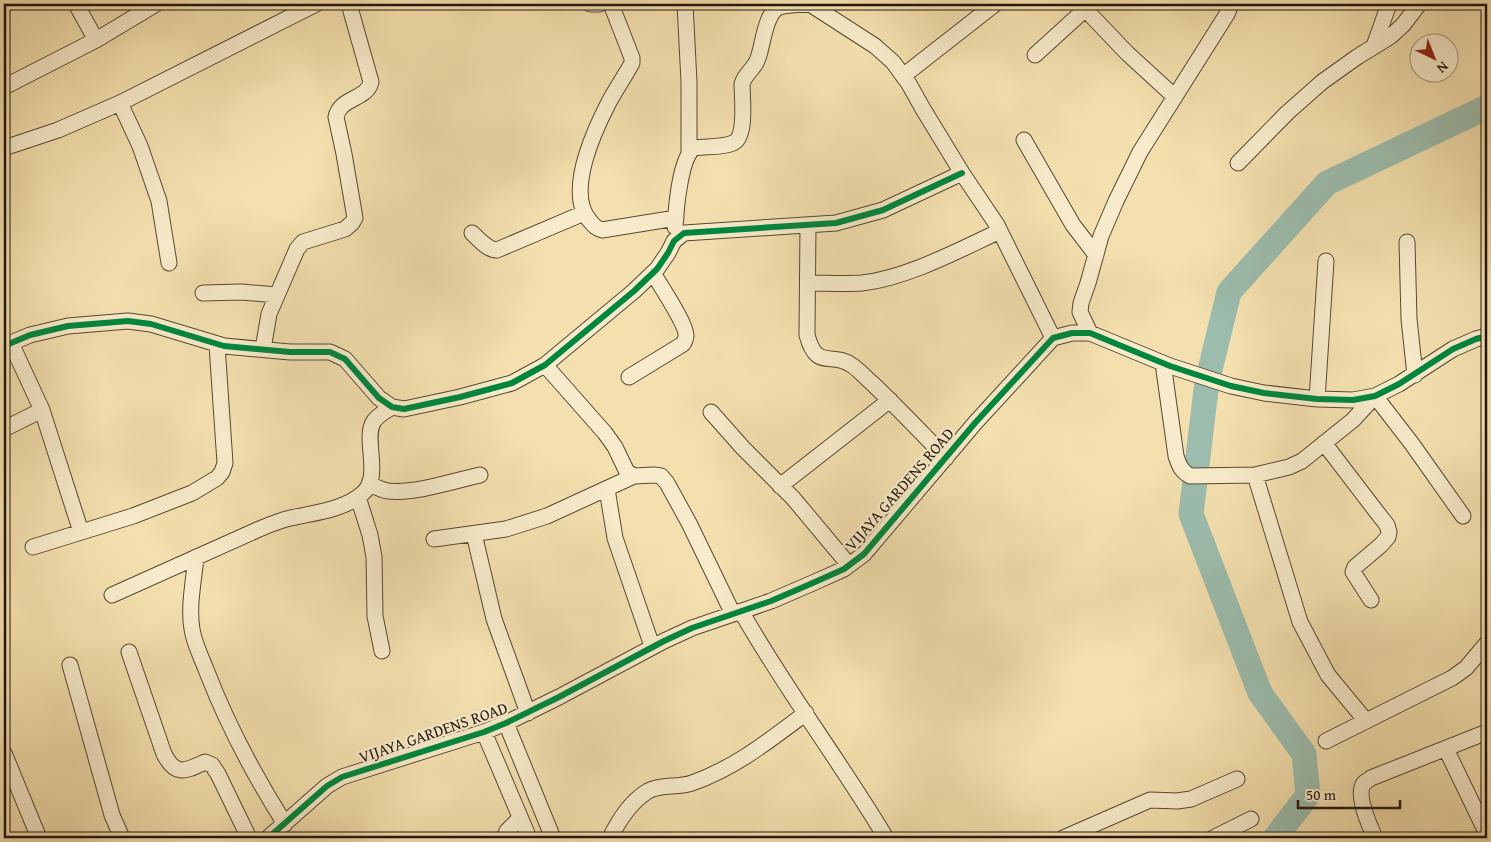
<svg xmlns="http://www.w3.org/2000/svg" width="1491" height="842" viewBox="0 0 1491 842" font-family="'Gentium Book Plus',serif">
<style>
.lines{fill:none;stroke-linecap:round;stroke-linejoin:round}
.river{stroke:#9cbdae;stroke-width:25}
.minor-casing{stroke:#564833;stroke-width:17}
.minor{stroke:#f8ebcb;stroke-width:15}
.cycleway-casing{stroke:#f8ebcb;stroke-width:9}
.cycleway{stroke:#00873e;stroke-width:6}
.labels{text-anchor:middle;stroke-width:4.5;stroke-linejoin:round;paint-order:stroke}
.street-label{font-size:16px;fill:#22150a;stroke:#f8ebcb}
</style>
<rect width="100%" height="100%" fill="#f4e0af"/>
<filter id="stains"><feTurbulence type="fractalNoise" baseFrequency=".004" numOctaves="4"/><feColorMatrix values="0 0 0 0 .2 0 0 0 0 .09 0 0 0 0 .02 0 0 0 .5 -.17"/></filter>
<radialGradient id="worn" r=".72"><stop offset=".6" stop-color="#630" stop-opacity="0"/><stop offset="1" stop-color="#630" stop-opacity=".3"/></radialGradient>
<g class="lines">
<path class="river" d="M 1275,838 L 1308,795 L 1304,754 L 1260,693 L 1191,514 L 1207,382 L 1229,292 L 1327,183 L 1487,107"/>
<g class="minor-casing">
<path id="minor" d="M 76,4 L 96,40
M 590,4 L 600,4
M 611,4 L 632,58 L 632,63 C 625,76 616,89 609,102 C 594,131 565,193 590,221 C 594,226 596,228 602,230 L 676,218
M 685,4 L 689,82 L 689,151
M 810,4 L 875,46 L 893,62 L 909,84 L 923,109 L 962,173 L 997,225 L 1053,338
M 1085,9 L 1127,53 L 1175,97
M 1374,46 L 1389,4
M 1035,55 L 1091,4
M 903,76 L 995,4
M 4,87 L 96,40 L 156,4
M 120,103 L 140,146 L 159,201 L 169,263
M 1024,140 L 1073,225 L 1096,255
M 4,148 L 58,130 L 120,103 L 316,4
M 1238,163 L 1287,113 L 1322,82 L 1357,57 L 1391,36 L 1403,25 L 1419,4
M 808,225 L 807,335 C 817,372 831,350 853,366 C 860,371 866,378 873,384 C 898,408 922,433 946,458
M 675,227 C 676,210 680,158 694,148 C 706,146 721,148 733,143 C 747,137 742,98 742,84 C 745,73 755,69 758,58 C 763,46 765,11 780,7 C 789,4 801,5 811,4
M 472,233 C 479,239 487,250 497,250 L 584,213
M 1407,242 L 1409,319 L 1415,375
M 808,283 C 826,283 844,284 862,283 C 907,278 959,250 1000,231
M 203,293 L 241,292 L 277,295
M 1090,333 L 1080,312 L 1081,303 L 1088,283 L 1101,236 L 1116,201 L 1140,152 L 1227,14 L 1231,4
M 11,343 L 42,410 L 81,532
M 4,346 L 30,335 L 68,326 L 128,321 L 151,324 L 224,346 L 290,352 L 330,352 L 345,359 L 379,398 L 392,407 L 404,409 L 460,397 L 512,383 L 545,365 L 634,291 L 657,269 L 668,253 L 674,241 L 684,233 L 836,223 L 883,210 L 962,173
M 263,349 L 269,314 L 297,249 L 303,242 L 345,229 L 352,223 L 355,218 L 344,154 L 336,117 C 340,97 367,100 371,82 L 349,4
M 1163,363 L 1176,456 C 1179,465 1181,471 1190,476 L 1255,475 L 1289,467 L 1302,461 L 1353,420 L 1375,396 L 1412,444 L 1463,516
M 545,365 L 605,433 L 615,447 L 627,472 L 634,476 L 654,475 L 661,476 L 667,483 L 689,523 L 733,614
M 629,377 L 683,344 C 684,343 686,338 686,336 C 687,325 660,285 653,273
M 1317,399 L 1326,261
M 711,412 L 743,448 L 793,498 L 849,565
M 4,429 L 42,410
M 1324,443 L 1376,511 L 1387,525 L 1389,532 L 1388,537 L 1381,545 L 1355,567 L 1353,572 L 1371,600
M 1255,475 L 1300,622 L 1328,675 L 1366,721
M 370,484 C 376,487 381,490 388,491 C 414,494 454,481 480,475
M 780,486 L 890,400
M 607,489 L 615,538 L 652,646
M 358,497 L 370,535 L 374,557 L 375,616 L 382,651
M 474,534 L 494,619 L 528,713
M 434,539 L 506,529 L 547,516 L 634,476
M 33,547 L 133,516 L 192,493 L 217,478 L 222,472 L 225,463 L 217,345
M 196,557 C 194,579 188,607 192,629 C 194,644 202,658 207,672 C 228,726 254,775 285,824
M 112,595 L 257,530 C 266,526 274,523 283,520 C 308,513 341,512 362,494 C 383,477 362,438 374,421 C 378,415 386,411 392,407
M 741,611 C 785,689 840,761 886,838
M 129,652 L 164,754 C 176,777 185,771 205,762 L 212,765 L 218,774 L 249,838
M 70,665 L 112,815 L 122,838
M 506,723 L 553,838
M 484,732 L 529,838
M 1326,741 L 1452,678 L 1466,668 L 1487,643
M 1446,749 L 1487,834
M 4,753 L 39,838
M 268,838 L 327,786 L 342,777 L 484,732 L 506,723 L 559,697 L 664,641 L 692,628 L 771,601 L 815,582 L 844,569 L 864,554 L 975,423 L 1053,338 L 1072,333 L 1090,333 L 1170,366 L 1231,386 L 1264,393 L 1317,399 L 1353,400 L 1375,396 L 1399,384 L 1453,349 L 1476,339 L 1487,336
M 504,838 L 507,831 L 520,818
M 610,838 C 619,820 630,802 648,791 C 661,784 678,788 692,783 C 735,768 770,740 806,713
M 1063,838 L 1150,800 L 1177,801 L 1191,799 L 1237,779
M 1213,838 L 1251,819
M 1375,838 C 1370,826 1355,795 1364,783 C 1366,781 1369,780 1371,778 L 1487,732"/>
</g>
<use href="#minor" class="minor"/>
<g class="cycleway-casing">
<path id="cycleway" d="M 4,346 L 30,335 L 68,326 L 128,321 L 151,324 L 224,346 L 290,352 L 330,352 L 345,359 L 379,398 L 392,407 L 404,409 L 460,397 L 512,383 L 545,365 L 634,291 L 657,269 L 668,253 L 674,241 L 684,233 L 836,223 L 883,210 L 962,173
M 268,838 L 327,786 L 342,777 L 484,732 L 506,723 L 559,697 L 664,641 L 692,628 L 771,601 L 815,582 L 844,569 L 864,554 L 975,423 L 1053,338 L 1072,333 L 1090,333 L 1170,366 L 1231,386 L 1264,393 L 1317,399 L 1353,400 L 1375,396 L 1399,384 L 1453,349 L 1476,339 L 1487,336"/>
</g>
<use href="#cycleway" class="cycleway"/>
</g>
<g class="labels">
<g class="street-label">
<text transform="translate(899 489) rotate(-49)" y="6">VIJAYA GARDENS ROAD</text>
<text transform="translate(433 732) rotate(-19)" y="6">VIJAYA GARDENS ROAD</text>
</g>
</g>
<rect width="1491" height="842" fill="none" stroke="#f4e0af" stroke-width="20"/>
<rect x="5" y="5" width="1481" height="832" fill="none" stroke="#22150a" stroke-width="2.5"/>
<rect x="10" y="10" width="1471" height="822" fill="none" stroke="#22150a"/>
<g transform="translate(1434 58) rotate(137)"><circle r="24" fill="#f8ebcb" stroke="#a2957e"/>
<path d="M0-4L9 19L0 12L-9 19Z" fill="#8f2418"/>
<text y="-8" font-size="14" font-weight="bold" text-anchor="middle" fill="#22150a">N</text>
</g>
<path d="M1298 800v8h102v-8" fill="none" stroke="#22150a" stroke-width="2.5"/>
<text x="1306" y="800" font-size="15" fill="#22150a" stroke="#f8ebcb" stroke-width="4" paint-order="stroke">50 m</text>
<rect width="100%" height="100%" filter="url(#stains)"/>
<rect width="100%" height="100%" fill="url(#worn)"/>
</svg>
